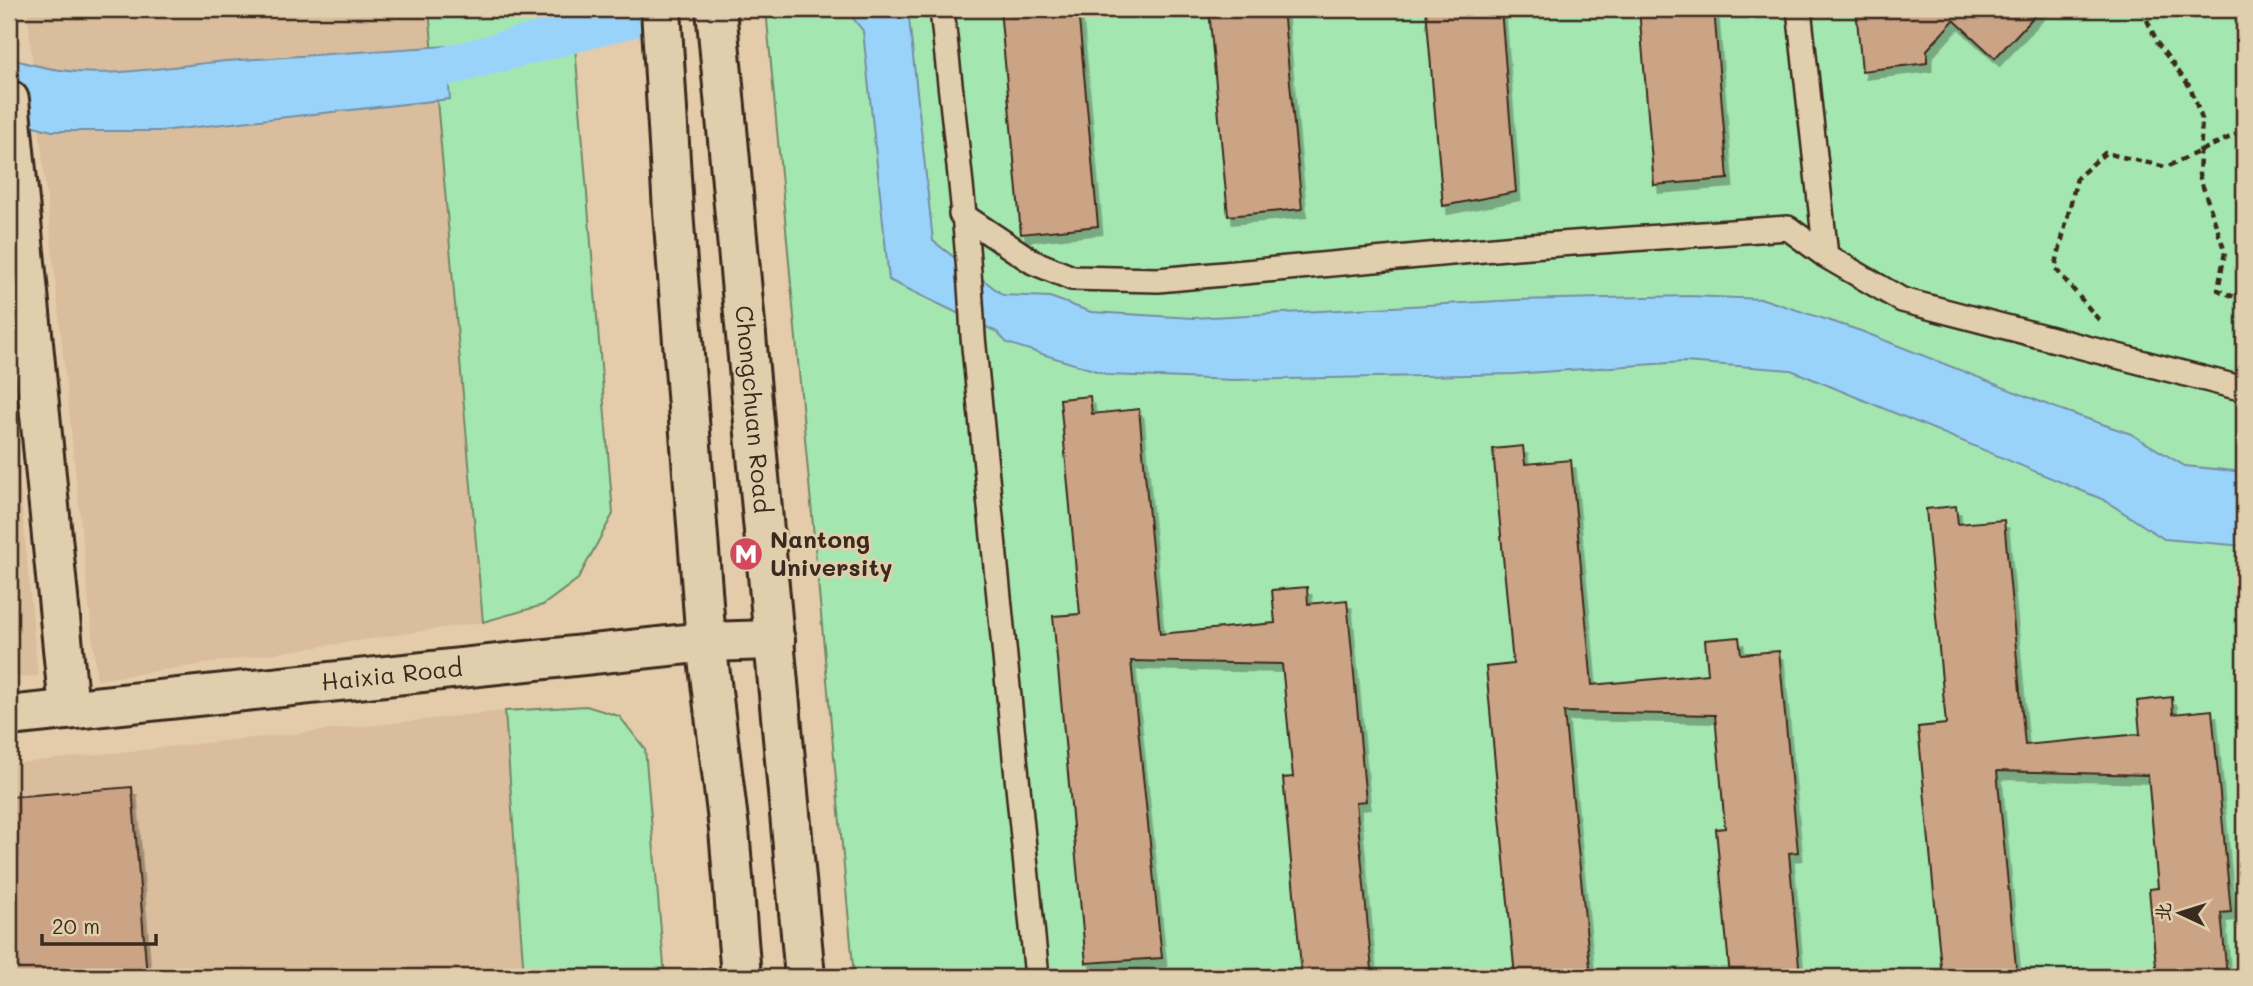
<svg xmlns="http://www.w3.org/2000/svg" width="2253" height="986" viewBox="0 0 2253 986" font-family="Mali,'LXGW WenKai TC',sans-serif">
<style>
.built{fill:#d9bd9c}
.green{fill:#a4e6b0;stroke:#708867;stroke-width:2}
.water{fill:#9ad3fa;stroke:#748fa2;stroke-width:2}
.lines{fill:none;stroke-linecap:round;stroke-linejoin:round}
.canal{stroke:#9ad3fa;stroke-width:40}
.building{fill:#cba486;stroke:#3b2a1e;stroke-width:2;filter:url(#shadow)}
.service-casing{stroke:#3b2a1e;stroke-width:28}
.minor-casing{stroke:#3b2a1e;stroke-width:44}
.tertiary-casing{stroke:#3b2a1e;stroke-width:44}
.secondary-casing{stroke:#3b2a1e;stroke-width:44}
.path{stroke:#3b2a1e;stroke-width:4.5;stroke-dasharray:7 5;stroke-linecap:butt}
.service{stroke:#e0ceac;stroke-width:23}
.minor{stroke:#e0ceac;stroke-width:38}
.tertiary{stroke:#e0ceac;stroke-width:38}
.secondary{stroke:#e0ceac;stroke-width:38}
.labels{text-anchor:middle;stroke-width:6;stroke-linejoin:round;paint-order:stroke}
.street-label{font-size:24px;fill:#3b2a1e;stroke:#e0ceac}
.poi-label{font-size:24px;font-weight:bold;fill:#3b2a1e;stroke:#e0ceac;text-anchor:start}
</style>
<defs>
<filter id="shadow"><feDropShadow dx="4.5" dy="8" stdDeviation="0" flood-color="#0004"/></filter>
</defs>
<rect width="100%" height="100%" fill="#e4ccaa"/>
<filter id="ink" filterUnits="userSpaceOnUse"><feTurbulence type="fractalNoise" baseFrequency=".0143" numOctaves="2"/><feDisplacementMap in="SourceGraphic" scale="14" xChannelSelector="R" yChannelSelector="G"/><feConvolveMatrix kernelMatrix="1 2 1 2 8 2 1 2 1" color-interpolation-filters="sRGB"/></filter>
<g filter="url(#ink)">
<path class="built" d="M 27,9 L 429,9 L 483,622 L 97,680 Z
M 9,373 L 38,676 L 9,678 Z
M 505,711 L 524,977 L 9,977 L 9,764 Z"/>
<path class="green" d="M 429,9 L 572,9 L 613,514 L 578,579 L 543,605 L 483,622 Z
M 766,9 L 2244,9 L 2244,977 L 854,977 Z
M 586,706 L 619,716 L 645,749 L 665,977 L 524,977 L 505,711 Z"/>
<path class="water" d="M 846,9 L 908,9 L 933,241 L 1003,295 L 1050,297 L 1091,312 L 1193,318 L 1517,300 L 1689,296 L 1763,299 L 1861,331 L 2056,408 L 2131,434 L 2185,466 L 2244,472 L 2244,546 L 2164,539 L 2104,500 L 1791,370 L 1684,362 L 1514,374 L 1234,380 L 1109,375 L 1007,343 L 997,332 L 889,280 L 863,31 Z
M 446,46 L 450,99 L 161,131 L 52,131 L 9,119 L 9,58 C 90,85 145,68 226,61 C 299,56 373,51 446,46 Z"/>
<g class="lines">
<path class="canal" d="M 447,66 L 664,9"/>
</g>
<path class="building" d="M 1000,9 L 1078,9 L 1098,226 L 1021,234 Z
M 1209,9 L 1283,9 L 1302,209 L 1228,216 Z
M 1426,9 L 1501,9 L 1516,192 L 1443,206 Z
M 1639,9 L 1714,9 L 1728,179 L 1654,185 Z
M 1856,9 L 2041,9 L 1995,58 L 1954,20 L 1927,50 L 1927,63 L 1862,71 Z
M 1090,396 L 1092,414 L 1139,409 L 1160,634 L 1275,623 L 1272,590 L 1307,587 L 1308,604 L 1347,600 L 1366,801 L 1356,802 L 1372,970 L 1302,977 L 1283,778 L 1293,777 L 1282,664 L 1131,661 L 1162,958 L 1086,963 L 1053,616 L 1080,614 L 1060,399 Z
M 1523,446 L 1525,464 L 1571,460 L 1592,685 L 1708,674 L 1705,640 L 1739,637 L 1741,654 L 1779,651 L 1798,852 L 1789,853 L 1800,977 L 1730,977 L 1716,829 L 1725,828 L 1715,715 L 1564,712 L 1591,977 L 1515,977 L 1486,667 L 1513,664 L 1493,449 Z
M 1956,506 L 1958,524 L 2004,520 L 2025,745 L 2140,734 L 2137,701 L 2172,697 L 2173,714 L 2212,710 L 2231,912 L 2221,913 L 2227,977 L 2157,977 L 2149,889 L 2158,888 L 2148,775 L 1997,771 L 2017,977 L 1942,977 L 1918,727 L 1946,724 L 1926,509 Z
M 132,787 L 147,977 L 9,977 L 9,797 Z"/>
<g class="lines">
<g class="service-casing">
<path id="service" d="M 942,9 C 953,118 968,227 973,337 L 1037,977
M 1799,9 L 1826,256
M 961,214 L 1033,262 L 1072,278 L 1158,280 L 1516,247 L 1788,228 L 1826,256 L 1902,300 L 2244,389"/>
</g>
<g class="minor-casing">
<g id="minor">
<path d="M 9,100 L 69,709"/>
<path id="s1" d="M 9,716 L 706,642"/>
</g>
</g>
<g class="tertiary-casing">
<path id="tertiary" d="M 706,642 L 775,640"/>
</g>
<g class="secondary-casing">
<g id="secondary">
<path d="M 661,9 L 673,211 L 706,642 L 729,829 L 741,977"/>
<path id="s2" d="M 716,9 L 805,977"/>
</g>
</g>
<path class="path" d="M 2142,9 L 2158,44 L 2190,87 L 2202,119 L 2199,175 L 2225,252 L 2218,290 L 2244,301
M 2099,320 L 2055,268 L 2077,178 L 2105,153 L 2166,167 L 2239,133 L 2244,134"/>
<use href="#service" class="service"/>
<use href="#minor" class="minor"/>
<use href="#tertiary" class="tertiary"/>
<use href="#secondary" class="secondary"/>
</g>
</g>
<defs>
<g id="metro-disc" transform="scale(1.75)"><circle r="9.5" fill="#d1495b" stroke="#e0ceac"/><path d="M-5.5 5V-5H-3L0 0L3-5H5.5V5H3V-.5L0 4L-3-.5V5Z" fill="#fff"/></g>
</defs>
<g fill-rule="evenodd">
<use href="#metro-disc" x="746" y="554"/>
</g>
<g class="labels">
<g class="street-label">
<text dy="8" stroke="none"><textPath href="#s2" startOffset="402">Chongchuan Road</textPath></text>
<text dy="8" stroke="none"><textPath href="#s1" startOffset="385">Haixia Road</textPath></text>
</g>
<g class="poi-label">
<text x="770" y="548">Nantong<tspan x="770" dy="28">University</tspan></text>
</g>
</g>
<rect width="2253" height="986" fill="none" stroke="#e0ceac" stroke-width="35"/>
<rect x="18" y="18" width="2218" height="951" fill="none" stroke="#3b2a1e" stroke-width="2.5" filter="url(#ink)"/>
<g transform="translate(2180 913) rotate(274)" stroke="#e0ceac" stroke-width="5" paint-order="stroke">
<path d="M0-5L12 26L0 18L-12 26Z" fill="#3b2a1e"/>
<text y="-10" font-size="19" font-weight="bold" text-anchor="middle" fill="#3b2a1e">北</text>
</g>
<path d="M42 934v10h114v-10" fill="none" stroke="#3b2a1e" stroke-width="3.5"/>
<text x="52" y="934" font-size="21" fill="#3b2a1e" stroke="#e0ceac" stroke-width="5" paint-order="stroke">20 m</text>
</svg>
